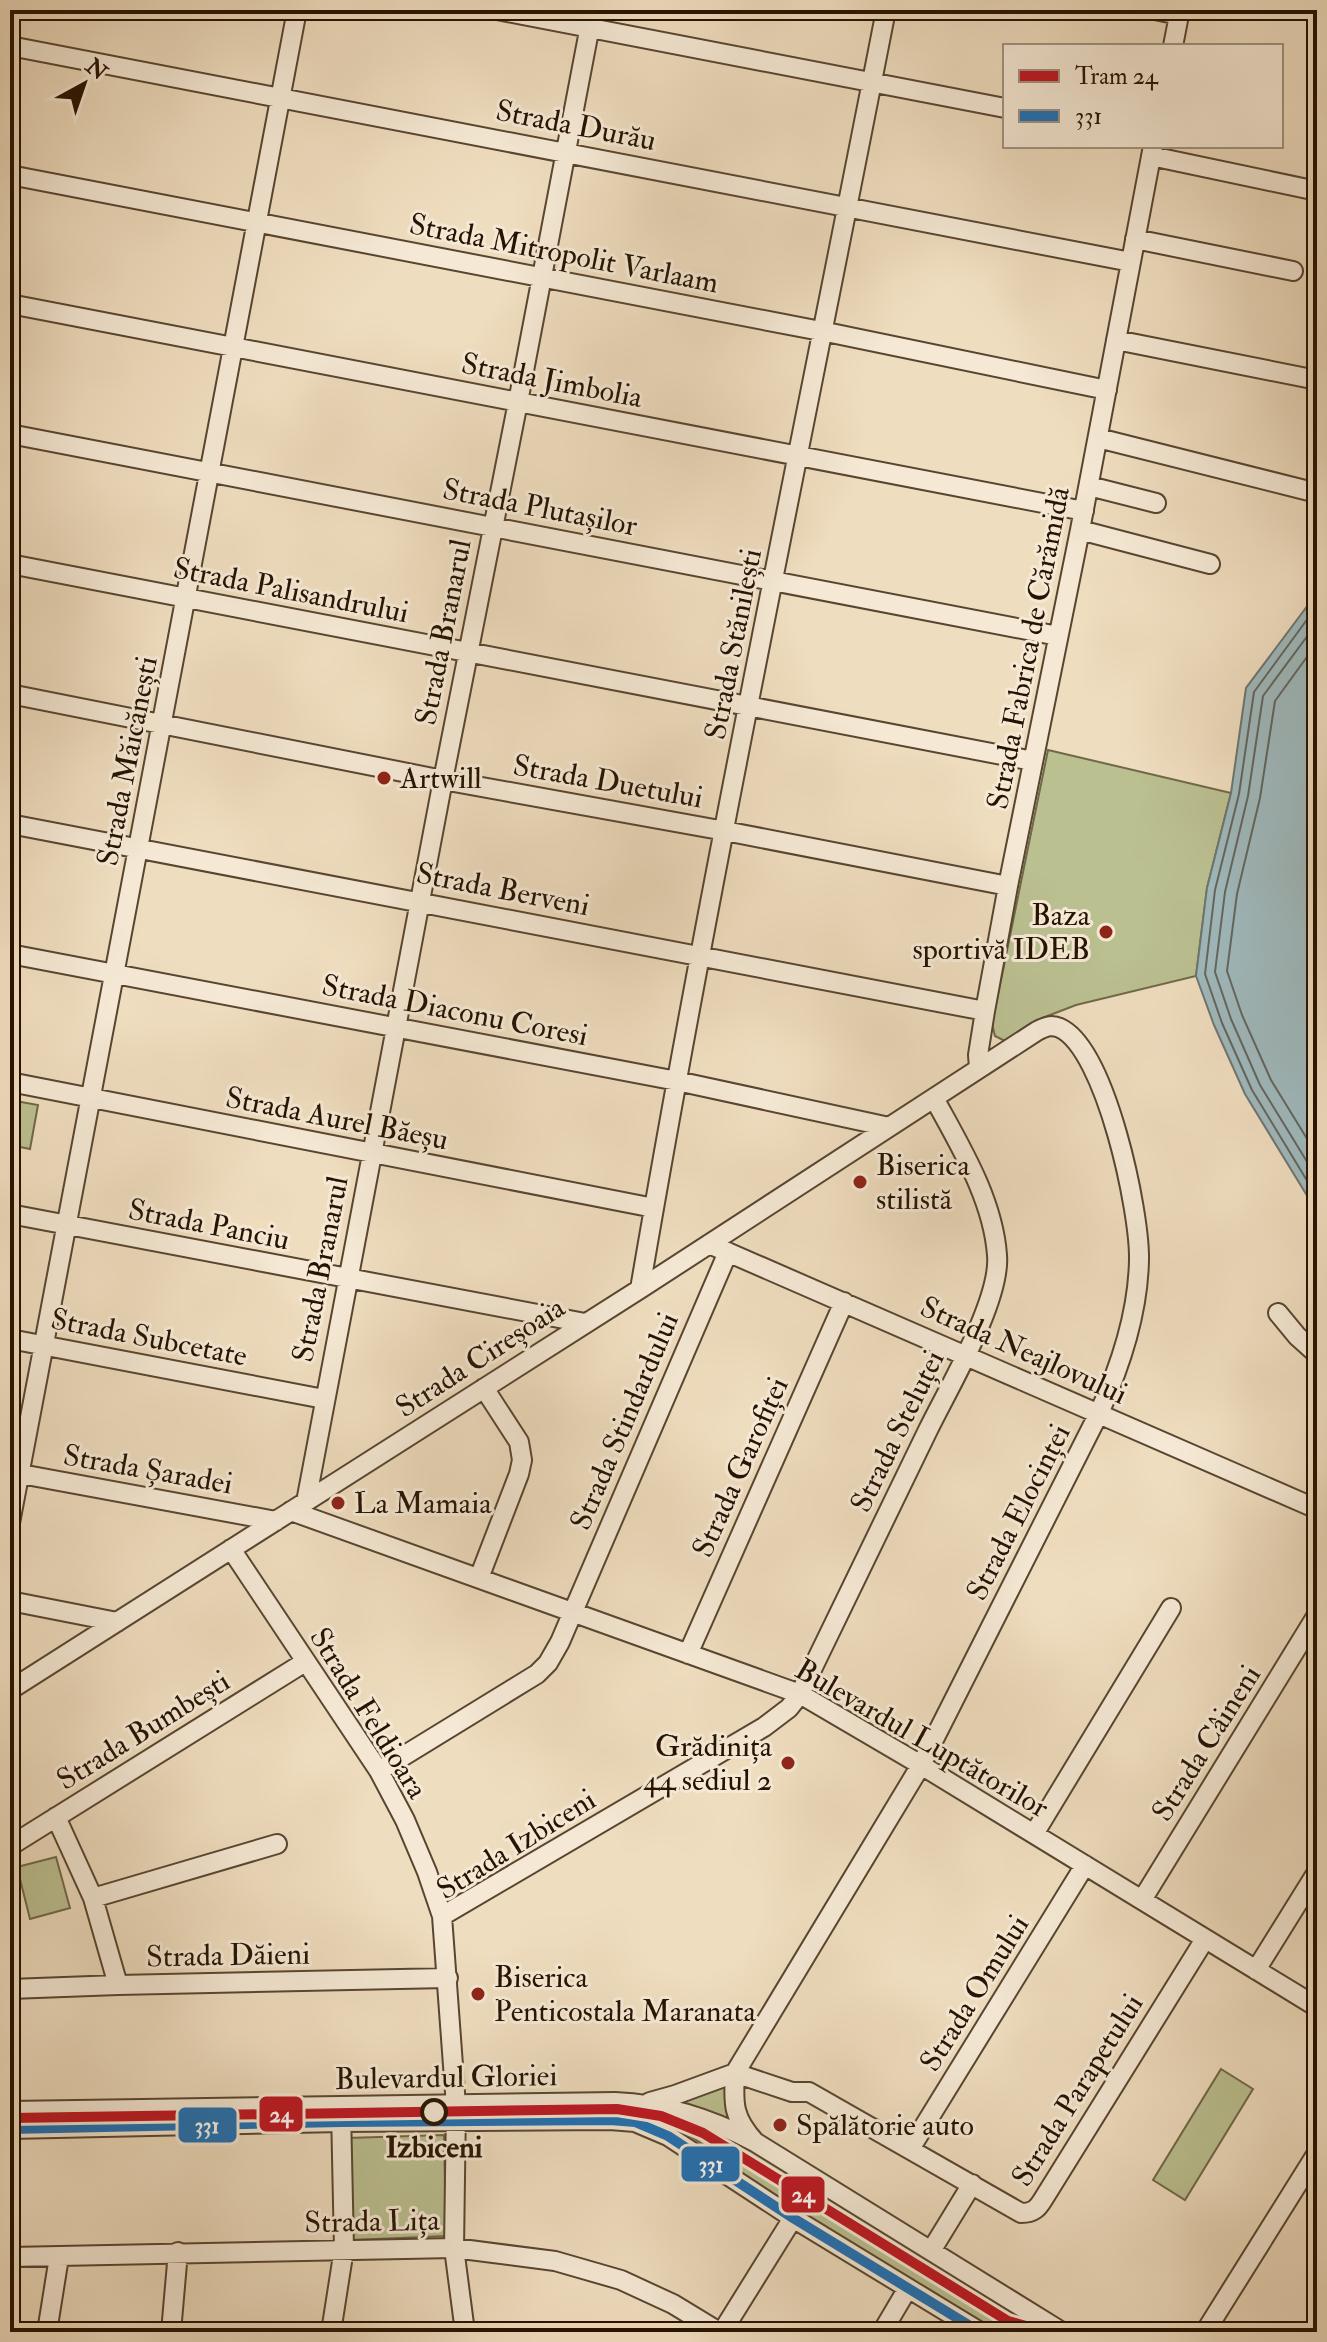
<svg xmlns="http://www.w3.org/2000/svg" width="1327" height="2342" viewBox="0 0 1327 2342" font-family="'IM FELL Double Pica',serif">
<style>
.green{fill:#bbc091;stroke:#706949;stroke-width:2}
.water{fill:#9fb9bd;stroke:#6f7672;stroke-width:2}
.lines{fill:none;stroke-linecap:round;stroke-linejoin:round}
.shore{stroke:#62665f;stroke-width:2}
.minor-casing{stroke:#584530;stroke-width:22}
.minor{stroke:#f5e9d5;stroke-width:18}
.bus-1-casing{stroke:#f5e9d5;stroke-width:16}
.bus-1{stroke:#1d71b8;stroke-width:10}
.tram-1-casing{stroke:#f5e9d5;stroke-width:16}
.tram-1{stroke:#be1622;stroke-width:10}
.poi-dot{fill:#8f2418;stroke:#f5e9d5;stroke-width:3}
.stop-dot{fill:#f5e9d5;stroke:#261201;stroke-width:4}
.labels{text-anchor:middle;stroke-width:6;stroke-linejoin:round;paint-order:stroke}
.street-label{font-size:30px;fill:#261201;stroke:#f5e9d5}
.poi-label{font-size:30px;fill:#261201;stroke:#f5e9d5;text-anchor:start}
.stop-label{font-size:30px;font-weight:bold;fill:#261201;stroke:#f5e9d5}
.line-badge{stroke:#f5e9d5;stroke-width:3}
.badge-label{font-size:22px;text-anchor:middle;font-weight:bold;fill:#fff}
</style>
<rect width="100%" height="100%" fill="#efddbf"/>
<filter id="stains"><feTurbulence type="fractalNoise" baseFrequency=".0025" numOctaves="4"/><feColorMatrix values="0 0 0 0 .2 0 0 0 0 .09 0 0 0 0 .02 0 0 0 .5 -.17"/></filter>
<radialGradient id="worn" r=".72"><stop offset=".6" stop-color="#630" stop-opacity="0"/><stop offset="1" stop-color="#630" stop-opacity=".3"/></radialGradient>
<path class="green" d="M 1048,750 L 1231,793 L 1207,888 L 1196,976 L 1076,1005 L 1045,1017 L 1005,1041 L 995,1036 L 992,1024 Z
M 10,1100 L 38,1105 L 30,1149 L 10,1145 Z
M 56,1857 L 70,1908 L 30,1919 L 17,1867 Z
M 1221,2069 L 1253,2089 L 1185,2200 L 1153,2180 Z
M 726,2084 L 737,2130 L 671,2104 Z
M 673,2125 L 709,2148 L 718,2134 L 740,2142 L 1026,2317 L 1017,2332 L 997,2332 L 925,2287 L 892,2273 L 668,2129 Z
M 444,2135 L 446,2236 L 353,2240 L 347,2138 Z"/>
<path class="water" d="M 1317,593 L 1317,1212 L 1245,1094 L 1214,1025 L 1196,976 L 1207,888 L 1231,793 L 1246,688 Z"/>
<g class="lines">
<path class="shore" d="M 1317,606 L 1254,692 L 1239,794 L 1215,890 L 1205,974 L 1222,1023 L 1252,1090 L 1317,1197
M 1317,623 L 1263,696 L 1248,796 L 1225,892 L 1215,972 L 1231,1019 L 1260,1085 L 1317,1178
M 1317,643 L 1275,701 L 1260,798 L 1237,894 L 1227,971 L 1242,1015 L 1271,1080 L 1317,1155"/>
<g class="minor-casing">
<path id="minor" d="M 497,10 L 1005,108
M 1155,10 L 1179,15
M 10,46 L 1131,262
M 1173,46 L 1180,10
M 1151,156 L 1317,191
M 10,175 L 831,333 L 1107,390
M 1135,239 L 1293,271
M 10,304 L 1084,511
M 1116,340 L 1317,380
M 10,434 L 1058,636
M 1098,438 L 1317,493
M 1089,486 L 1156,503
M 1080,530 L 1210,564
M 10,564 L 1033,761
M 10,694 L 443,780 L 725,831 L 1008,886
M 10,824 L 985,1011
M 10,954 L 677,1081 L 889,1127
M 979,1068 L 978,1055 L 985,1011 L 1008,886 L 1080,530 L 1153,146
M 10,1082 L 654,1208
M 10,1214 L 585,1323
M 709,1244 L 1317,1509
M 640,1289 C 713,861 803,436 886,10
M 1278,1313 L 1297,1336 L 1317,1354
M 10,1339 L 324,1399
M 10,1472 L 276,1521
M 306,1502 L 443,780 L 518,402 L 593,10
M 291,1511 L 800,1694 L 921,1765 L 1317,2007
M 10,1523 L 297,10
M 231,1549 L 379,1771 L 405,1820 L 427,1872 L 442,1916 L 456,2106 L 454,2248 L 465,2332
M 479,1578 L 519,1474 L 522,1460 L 519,1442 L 484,1388
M 10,1601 L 117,1622
M 688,1654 L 844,1302
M 10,1690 L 640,1289 L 1037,1031 C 1045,1027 1051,1024 1060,1028 C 1106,1049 1140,1212 1139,1260 C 1138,1314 1121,1365 1099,1413 L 921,1765 L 735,2073 C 733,2104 733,2118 755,2142
M 379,1771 L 537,1674 L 548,1663 L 560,1642 L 728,1252
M 56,1817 L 93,1898 L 118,1985
M 1034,1834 L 1171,1608
M 10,1846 L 305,1662
M 93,1898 L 277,1844
M 1142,1900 L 1317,1615
M 442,1916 L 764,1727 L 789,1708 L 800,1694 C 842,1606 885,1518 928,1430 C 949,1387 1001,1300 997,1255 C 993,1199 960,1146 934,1098
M 1256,1970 L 1317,1872
M 10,1989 L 118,1985 L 448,1978
M 735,2073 L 792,2092 L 809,2092 L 1021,2213 C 1034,2213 1038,2208 1044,2198 L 1205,1939
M 650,2102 L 675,2095 L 735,2073
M 10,2111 L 615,2102 C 666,2104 710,2118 755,2142 L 1062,2332
M 10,2129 L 342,2122 L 610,2120 L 635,2122 L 668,2136 L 793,2218 L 980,2332
M 910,2149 L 1085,1865
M 931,2251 L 972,2184
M 10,2257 L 454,2248 L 555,2261 L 621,2280 L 673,2304 L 719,2332
M 47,2332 L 59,2257
M 171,2332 L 178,2252
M 331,2332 L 344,2249 L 341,2110
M 722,2332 L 793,2218
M 882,2332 L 908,2288
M 1205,2332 L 1317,2153"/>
</g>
<use href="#minor" class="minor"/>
<g class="bus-1-casing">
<path id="bus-1" d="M 10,2129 L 342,2122 L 610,2120 L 635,2122 L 668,2136 L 793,2218 L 980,2332"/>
</g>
<use href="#bus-1" class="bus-1"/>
<g class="tram-1-casing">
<path id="tram-1" d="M 10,2118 L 617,2109 L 661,2116 L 703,2133 L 1008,2321 L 1026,2326 L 1036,2332"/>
</g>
<use href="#tram-1" class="tram-1"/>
</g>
<g class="poi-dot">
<circle cx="384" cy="778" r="8"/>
<circle cx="1106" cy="932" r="8"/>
<circle cx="860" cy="1182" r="8"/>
<circle cx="338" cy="1503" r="8"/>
<circle cx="788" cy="1763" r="8"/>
<circle cx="478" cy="1994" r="8"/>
<circle cx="780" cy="2125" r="8"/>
</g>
<circle class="stop-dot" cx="434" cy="2112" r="12"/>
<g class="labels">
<g class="street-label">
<text transform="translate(576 125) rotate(11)" y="10">Strada Durău</text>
<text transform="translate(564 253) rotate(11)" y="10">Strada Mitropolit Varlaam</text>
<text transform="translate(552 380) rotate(11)" y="10">Strada Jimbolia</text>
<text transform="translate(540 507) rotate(11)" y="10">Strada Plutașilor</text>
<text transform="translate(291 590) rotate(11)" y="10">Strada Palisandrului</text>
<text transform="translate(443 632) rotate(-79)" y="10">Strada Branarul</text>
<text transform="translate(733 644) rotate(-79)" y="10">Strada Stănilești</text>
<text transform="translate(1028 648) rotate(-79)" y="10">Strada Fabrica de Cărămidă</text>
<text transform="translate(127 761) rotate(-79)" y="10">Strada Măicănești</text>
<text transform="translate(608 781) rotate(10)" y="10">Strada Duetului</text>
<text transform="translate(503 889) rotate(11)" y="10">Strada Berveni</text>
<text transform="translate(455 1010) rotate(11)" y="10">Strada Diaconu Coresi</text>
<text transform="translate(337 1118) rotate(11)" y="10">Strada Aurel Băeșu</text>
<text transform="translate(209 1224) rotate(11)" y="10">Strada Panciu</text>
<text transform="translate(320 1269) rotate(-79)" y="10">Strada Branarul</text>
<text transform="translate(149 1337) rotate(11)" y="10">Strada Subcetate</text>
<text transform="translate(1024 1350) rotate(24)" y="10">Strada Neajlovului</text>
<text transform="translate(480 1357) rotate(-33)" y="10">Strada Cireșoaia</text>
<text transform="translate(624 1421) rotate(-67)" y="10">Strada Stindardului</text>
<text transform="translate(897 1431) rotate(-64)" y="10">Strada Steluței</text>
<text transform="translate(740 1467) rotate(-66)" y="10">Strada Garofiței</text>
<text transform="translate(148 1469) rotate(10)" y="10">Strada Șaradei</text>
<text transform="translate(1018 1512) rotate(-63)" y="10">Strada Elocinței</text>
<text transform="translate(369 1713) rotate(58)" y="10">Strada Feldioara</text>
<text transform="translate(143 1730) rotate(-32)" y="10">Strada Bumbești</text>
<text transform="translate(922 1738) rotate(30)" y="10">Bulevardul Luptătorilor</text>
<text transform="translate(1206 1743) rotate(-58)" y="10">Strada Câineni</text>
<text transform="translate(516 1844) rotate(-32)" y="10">Strada Izbiceni</text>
<text transform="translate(228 1955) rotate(-1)" y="10">Strada Dăieni</text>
<text transform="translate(974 1993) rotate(-58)" y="10">Strada Omului</text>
<text transform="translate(446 2077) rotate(-1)" y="10">Bulevardul Gloriei</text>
<text transform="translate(1077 2090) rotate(-58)" y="10">Strada Parapetului</text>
<text transform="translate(372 2221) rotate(-1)" y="10">Strada Lița</text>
</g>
<g class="poi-label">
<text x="400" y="788">Artwill</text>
<text x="1090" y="925" text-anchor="end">Baza<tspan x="1090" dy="34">sportivă IDEB</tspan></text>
<text x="876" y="1175">Biserica<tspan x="876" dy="34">stilistă</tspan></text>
<text x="354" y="1513">La Mamaia</text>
<text x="772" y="1756" text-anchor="end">Grădinița<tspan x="772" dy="34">44 sediul 2</tspan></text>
<text x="494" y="1987">Biserica<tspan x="494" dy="34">Penticostala Maranata</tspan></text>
<text x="796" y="2135">Spălătorie auto</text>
</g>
<g class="stop-label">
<text x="434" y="2157">Izbiceni</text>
</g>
</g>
<g class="line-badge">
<rect x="258" y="2095" width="46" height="38" rx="8" fill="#be1622"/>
<rect x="177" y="2106" width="61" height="38" rx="8" fill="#1d71b8"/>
<rect x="680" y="2145" width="61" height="38" rx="8" fill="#1d71b8"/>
<rect x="780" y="2175" width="46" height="39" rx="8" fill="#be1622"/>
</g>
<g class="badge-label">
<text x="281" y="2122">24</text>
<text x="207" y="2133">331</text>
<text x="711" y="2172">331</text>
<text x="803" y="2202">24</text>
</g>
<rect width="1327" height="2342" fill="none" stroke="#efddbf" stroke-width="40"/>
<rect x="12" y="12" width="1303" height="2318" fill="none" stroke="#261201" stroke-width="4"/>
<rect x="20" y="20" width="1287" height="2302" fill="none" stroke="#261201" stroke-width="2"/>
<rect x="1003" y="44" width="280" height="104" fill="#f5e9d5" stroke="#a29380" stroke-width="2"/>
<rect x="1019" y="70" width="40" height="12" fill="#be1622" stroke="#a29380" stroke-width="2"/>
<text x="1075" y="84" font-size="24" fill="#261201">Tram 24</text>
<rect x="1019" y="110" width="40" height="12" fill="#1d71b8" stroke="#a29380" stroke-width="2"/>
<text x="1075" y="124" font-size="24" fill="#261201">331</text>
<g transform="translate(84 84) rotate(40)" stroke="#f5e9d5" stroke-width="6" paint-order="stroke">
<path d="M0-6L14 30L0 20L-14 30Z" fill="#261201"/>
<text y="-12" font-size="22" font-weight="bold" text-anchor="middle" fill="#261201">N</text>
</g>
<rect width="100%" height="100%" filter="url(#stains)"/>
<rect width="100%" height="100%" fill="url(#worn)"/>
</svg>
